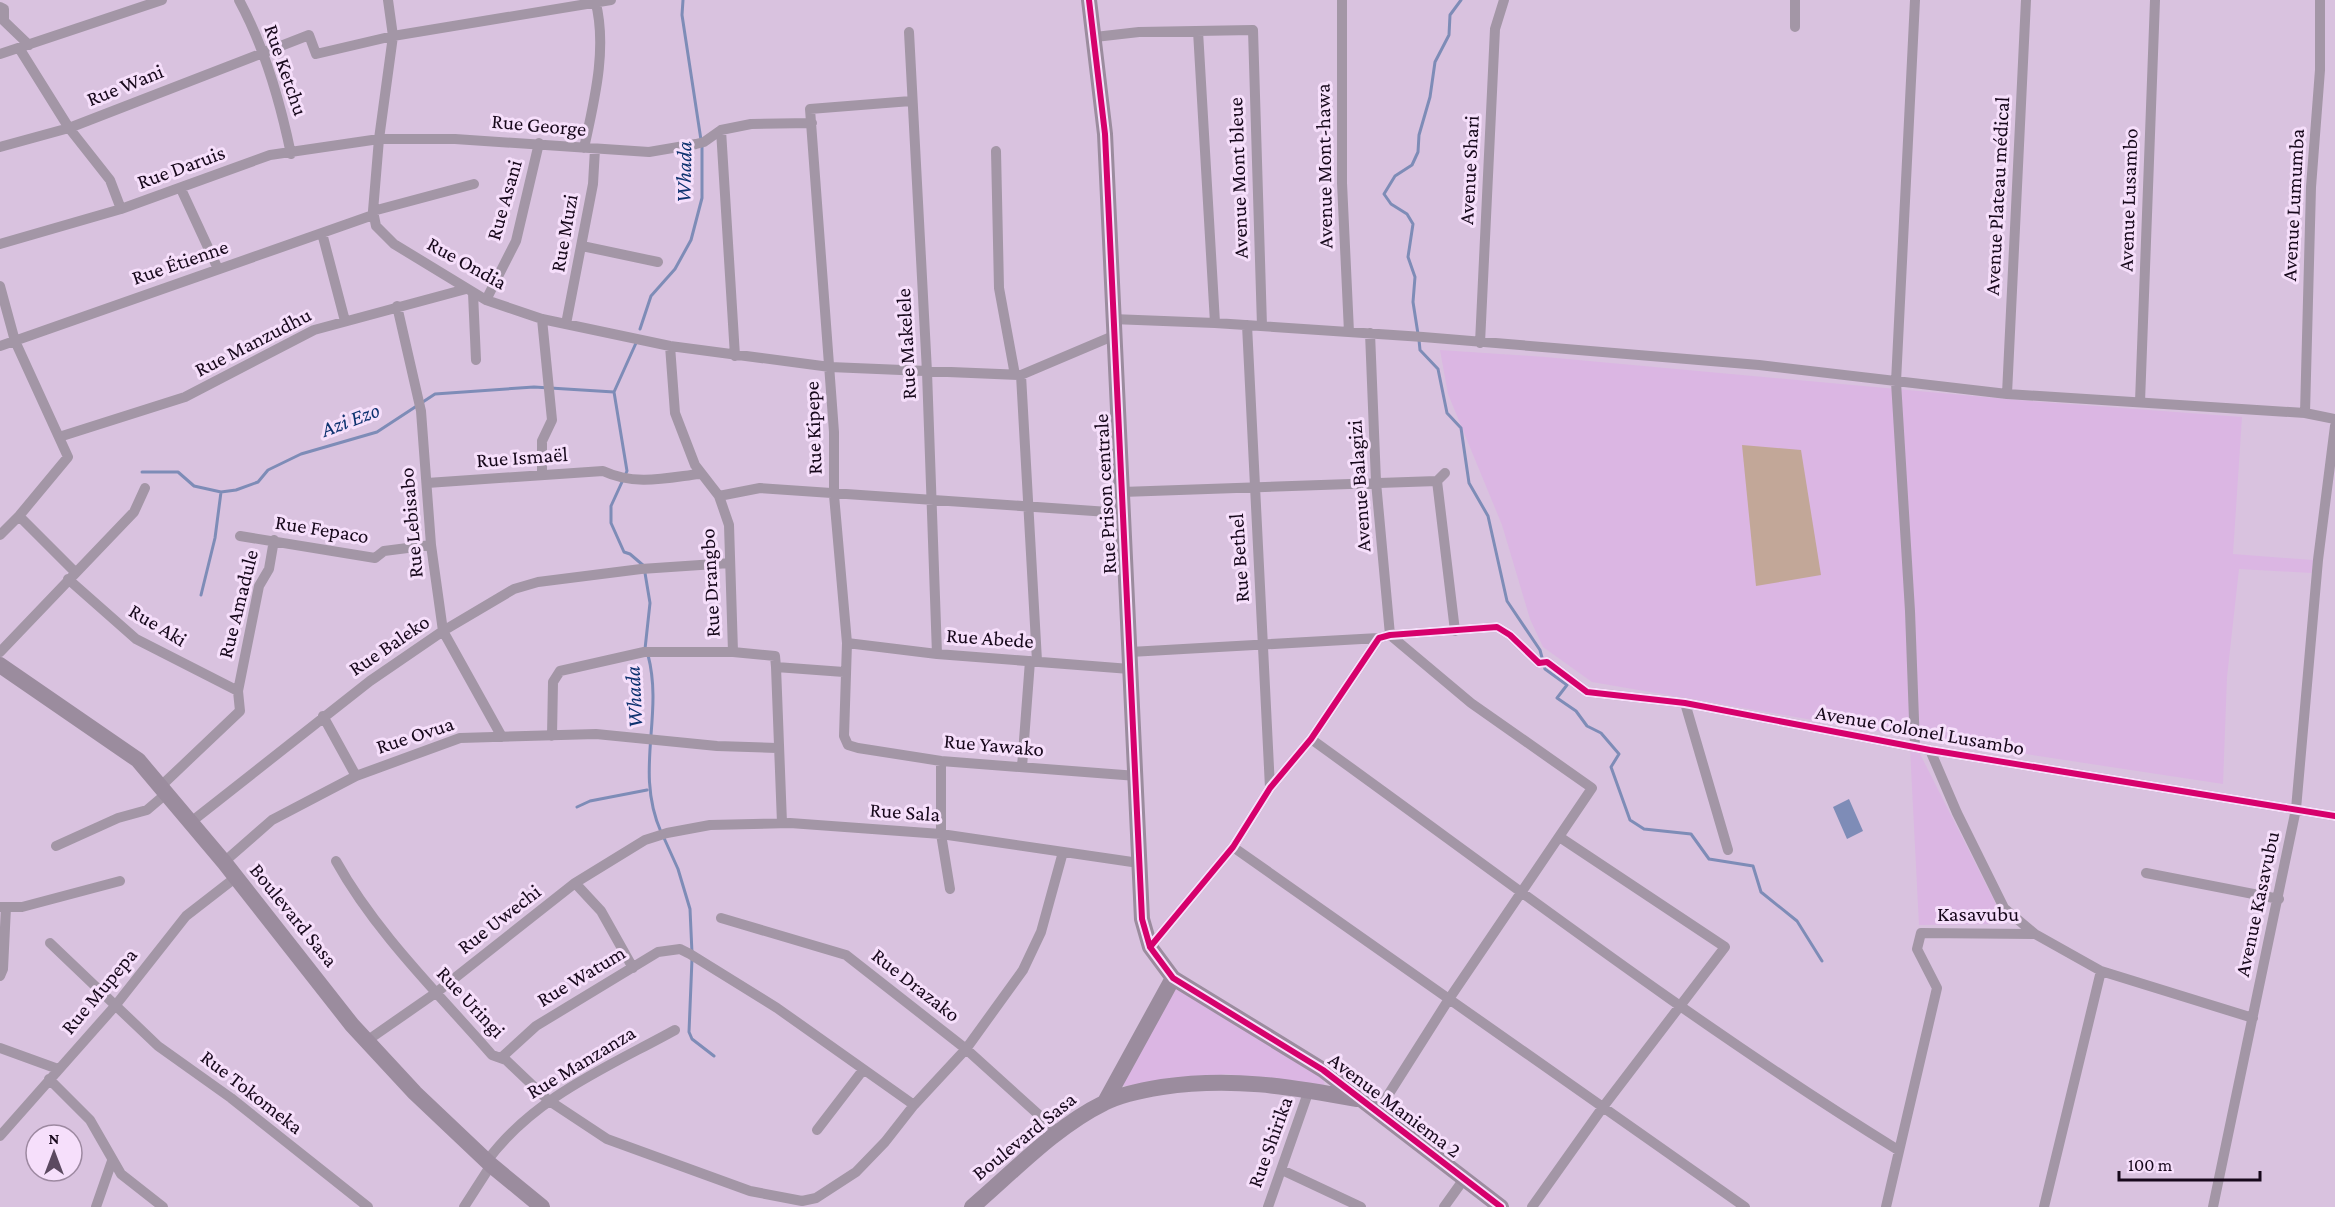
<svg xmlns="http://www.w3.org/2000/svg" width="2335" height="1207" viewBox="0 0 2335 1207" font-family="'Crimson Pro',serif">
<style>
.built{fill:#dbb6e3}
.green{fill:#c2a798}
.water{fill:#7e8cb7}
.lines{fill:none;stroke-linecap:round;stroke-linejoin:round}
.stream{stroke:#7e8cb7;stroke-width:3}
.street{stroke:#a396a6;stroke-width:10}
.secondary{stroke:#9b8c9e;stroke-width:16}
.cycleway-casing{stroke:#f6dffb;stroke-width:10}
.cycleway{stroke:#d6006c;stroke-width:6}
.labels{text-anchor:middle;stroke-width:6;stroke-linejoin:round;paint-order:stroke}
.street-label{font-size:21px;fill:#17081b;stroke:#f6dffb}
.water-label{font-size:22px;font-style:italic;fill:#0d326f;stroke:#f6dffb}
</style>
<rect width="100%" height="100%" fill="#d9c2df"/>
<path class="built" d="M 1440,350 L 1545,357 L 2017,400 L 2242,417 L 2233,554 L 2313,560 L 2312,573 L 2239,569 L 2227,677 L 2223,784 L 1900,735 L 1592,682 L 1543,647 L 1530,619 L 1502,525 L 1448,394 Z
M 1910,748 L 1917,748 L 2006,924 L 1919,925 Z
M 1177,985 L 1322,1072 L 1325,1087 L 1226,1074 L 1146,1085 L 1118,1086 Z"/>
<path class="green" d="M 1742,445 L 1801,450 L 1821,575 L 1756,586 Z"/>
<path class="water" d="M 1849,799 L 1863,831 L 1847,839 L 1833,807 Z"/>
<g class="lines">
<path class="stream" d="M 683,0 L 682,15 L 701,140
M 640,329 L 651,296 L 675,269 L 691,240 L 702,198 L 702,147
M 1418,334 L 1413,302 L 1415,277 L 1408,257 L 1413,224 L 1407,214 L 1391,204 L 1384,194 L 1395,176 L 1412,165 L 1418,152 L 1419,135 L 1430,97 L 1435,62 L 1449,35 L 1450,15 L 1461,0
M 1419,340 L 1420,350 L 1438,369 L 1447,413 L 1461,428 L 1469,483 L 1488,516 L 1507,601 L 1540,650 L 1545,669 L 1567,685 L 1557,698 L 1576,711 L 1587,726 L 1601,733 L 1619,754 L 1611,767 L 1630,820 L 1644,829 L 1691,834 L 1709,859 L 1753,866 L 1761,892 L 1797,921 L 1822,961
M 636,343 L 614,392 L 627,471 L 611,506 L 611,523 L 624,552 L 630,554 L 644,566
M 142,472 L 178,472 L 194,486 L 221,492 L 236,490 L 258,482 L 268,470 L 301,454 L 377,432 L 435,394 L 534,387 L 614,392
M 201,595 L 215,538 L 221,492
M 645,649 L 650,603 L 645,573
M 648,655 C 664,716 634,770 661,832
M 577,807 L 590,801 L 647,790
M 664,838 L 678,869 L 690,909 L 692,953
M 692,959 L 689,1032 L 692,1039 L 714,1056"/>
<path class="street" d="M 239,0 C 265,48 280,101 291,154
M 388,0 L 393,36 L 379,139 L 373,211 L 376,226 L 394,244 L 486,300 L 542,319 L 670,346 L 830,367 L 1021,375 L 1113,336
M 1342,0 L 1342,183 L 1349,332
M 1795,0 L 1795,27
M 0,7 L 4,9 L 4,21 L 29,45
M 1198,31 L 1215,323
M 909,32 L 927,372 L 937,654
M 1095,37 L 1139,32 L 1253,30 L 1262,326
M 19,48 L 69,128 L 110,180 L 121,209
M 0,54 L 162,0
M 911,101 L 810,109 L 834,432 L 834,495 L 847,643 L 844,736 L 848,745 L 858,748 L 941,761 L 1137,776
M 721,130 L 735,356
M 0,147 L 69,128 L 309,35 L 316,54 L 393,36 L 611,0
M 584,148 C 594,102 608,47 595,0
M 996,151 L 999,288 L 1015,375
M 181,189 L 218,269
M 373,211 L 474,184
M 322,233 L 345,321
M 0,244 L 121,209 L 270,155 L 379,139 L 455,139 L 649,152 L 696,144 L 704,142 L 721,130 L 751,124 L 812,123
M 582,246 L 658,262
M 0,286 L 15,341 L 68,457 L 19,516 L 0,535
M 473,293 L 476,360
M 486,300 L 516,241 L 539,143
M 397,306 L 421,411 L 431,545 L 443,631 L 502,737
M 542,319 L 552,420 L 542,441 L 542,475
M 1112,319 L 1215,323 L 1423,337 L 1759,365 L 2007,394 L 2305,413 L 2335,419
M 566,324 L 593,184 L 595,149
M 1247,325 L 1270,788
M 1370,333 L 1376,482 L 1390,635
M 1480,343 L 1495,29 L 1504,0
M 0,346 L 373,215
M 670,346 L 675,413 L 695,465 L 719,496 L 729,525 L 733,652
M 1021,375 L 1037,661
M 2007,394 L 2026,0
M 2140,402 L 2155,0
M 2305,413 L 2311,187 L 2320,70 L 2320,0
M 59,437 L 185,397 L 314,330 L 466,289
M 1437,481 L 1455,631
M 427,483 L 603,471 C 635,486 666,478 699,474
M 1122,492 L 1437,481 L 1445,473
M 719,496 L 760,488 L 1123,513
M 19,516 L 75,572
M 240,536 L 375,558 L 384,551 L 431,545
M 68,579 L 136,639 L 238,691
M 1390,635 L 1471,703 L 1592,788 L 1449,999 L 1745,1207
M 847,643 L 937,654 L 1130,669
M 0,652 L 134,512 L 145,488
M 1130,652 L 1379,638
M 776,667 L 782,823
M 1685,703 L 1728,850
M 323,716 L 356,776
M 552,736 L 553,682 L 560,671 L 644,652 L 733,652 L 775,656 L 776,667 L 844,672
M 1311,739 C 1504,878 1695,1025 1898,1150
M 1915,747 L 1910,611 L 1896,382 L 1915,0
M 1930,750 L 1957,813 L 2004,908 L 2035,934 L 2101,971 L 2253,1018
M 941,761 L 941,834 L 950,889
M 1022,767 L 1030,661
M 161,786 L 240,711 L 238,691 L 259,586 L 269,569 L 274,540
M 191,822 L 370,681 L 443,631 L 514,589 L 538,582 L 641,569 L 730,563
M 56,846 L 118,818 L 147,810 L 167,793
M 1233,847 L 1449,999 L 1378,1111
M 336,861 C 376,933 438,993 492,1055 L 506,1060 L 548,1100 L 607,1139 L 750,1191 L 802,1201 L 816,1198 L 856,1172 L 885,1142 L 914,1105 L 966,1049 L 1023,970 L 1041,932 L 1063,852
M 224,862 L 272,820 L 356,776 L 460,738 L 596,734 L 717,746 L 777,748
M 2146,873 L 2279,899
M 575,883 L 601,911 L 633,968
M 0,907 L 22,907 L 120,881
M 721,918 L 846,955 L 966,1049 L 1059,1133
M 50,943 L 158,1046 L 231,1098 L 368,1207
M 1150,947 L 1233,847 L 1270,788 L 1311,739 L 1379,638 L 1390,635 L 1497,627 L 1510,635 L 1539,663 L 1547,662 L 1587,692 L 1685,703 L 1930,750 L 2335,816
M 0,976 L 3,969 L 6,907
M 368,1040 L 437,992 L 575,883 L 645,840 L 667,833 L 710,825 L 790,823 L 941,834 L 1139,863
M 0,1048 L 58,1069
M 501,1058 L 536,1026 L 658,952 L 680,949 L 690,954 L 777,1008 L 914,1105
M 49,1079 L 90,1120 L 121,1174 L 163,1207
M 817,1130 L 863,1070
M 0,1136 L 115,1006 L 186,916 L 235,878
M 487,1161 C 534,1097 608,1067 675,1030
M 1282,1170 L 1361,1207
M 96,1207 L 112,1161
M 464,1207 L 491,1165
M 1268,1207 L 1309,1090
M 1444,1207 L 1464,1179
M 1532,1207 L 1603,1107 L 1725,947 L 1561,838
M 1886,1207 L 1937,988 L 1917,949 L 1921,933 L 2035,934
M 2044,1207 L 2101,971
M 2213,1207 L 2296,809 L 2318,560 L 2335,426"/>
<path class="secondary" d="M 1089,0 L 1105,134 L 1142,919 L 1150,947 L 1173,978 L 1323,1070 L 1501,1207
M 0,665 L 138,760 L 224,862 L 352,1025 L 415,1093 L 491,1165 L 542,1207
M 1105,1102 L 1173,978
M 972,1207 C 1013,1172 1055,1127 1104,1103 C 1121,1094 1143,1090 1162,1087 C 1230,1077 1289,1086 1356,1099"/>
<g class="cycleway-casing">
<path id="cycleway" d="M 1089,0 L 1105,134 L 1142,919 L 1150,947 L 1173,978 L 1323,1070 L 1501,1207
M 1150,947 L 1233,847 L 1270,788 L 1311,739 L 1379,638 L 1390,635 L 1497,627 L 1510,635 L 1539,663 L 1547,662 L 1587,692 L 1685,703 L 1930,750 L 2335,816"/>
</g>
<use href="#cycleway" class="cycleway"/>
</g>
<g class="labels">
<g class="street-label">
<text transform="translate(286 70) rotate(71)" y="7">Rue Ketchu</text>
<text transform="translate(125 85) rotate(-22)" y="7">Rue Wani</text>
<text transform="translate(539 125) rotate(5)" y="7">Rue George</text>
<text transform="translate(1324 166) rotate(-91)" y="7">Avenue Mont-hawa</text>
<text transform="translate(181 167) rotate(-20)" y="7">Rue Daruis</text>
<text transform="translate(1469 170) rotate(-87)" y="7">Avenue Shari</text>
<text transform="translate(1238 178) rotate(-92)" y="7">Avenue Mont bleue</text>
<text transform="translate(1997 196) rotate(-87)" y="7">Avenue Plateau médical</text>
<text transform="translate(504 200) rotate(-74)" y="7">Rue Asani</text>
<text transform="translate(2128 200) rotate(-88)" y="7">Avenue Lusambo</text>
<text transform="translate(2293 205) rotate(-87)" y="7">Avenue Lumumba</text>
<text transform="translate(564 233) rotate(-80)" y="7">Rue Muzi</text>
<text transform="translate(180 262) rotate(-19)" y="7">Rue Étienne</text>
<text transform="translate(467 263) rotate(29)" y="7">Rue Ondia</text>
<text transform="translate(253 342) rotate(-27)" y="7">Rue Manzudhu</text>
<text transform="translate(906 344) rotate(-93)" y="7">Rue Makelele</text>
<text transform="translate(813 428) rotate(-92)" y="7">Rue Kipepe</text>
<text transform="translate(522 457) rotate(-4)" y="7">Rue Ismaël</text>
<text transform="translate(1359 486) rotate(-94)" y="7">Avenue Balagizi</text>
<text transform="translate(1105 494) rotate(-93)" y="7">Rue Prison centrale</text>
<text transform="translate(411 523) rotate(-95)" y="7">Rue Lebisabo</text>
<text transform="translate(322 529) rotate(9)" y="7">Rue Fepaco</text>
<text transform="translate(1239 558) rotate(-94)" y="7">Rue Bethel</text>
<text transform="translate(710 583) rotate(-93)" y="7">Rue Drangbo</text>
<text transform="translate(238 604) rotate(-76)" y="7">Rue Amadule</text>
<text transform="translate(158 625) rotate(31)" y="7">Rue Aki</text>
<text transform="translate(990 638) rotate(4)" y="7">Rue Abede</text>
<text transform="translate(389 645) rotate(-34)" y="7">Rue Baleko</text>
<text transform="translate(1920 730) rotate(10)" y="7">Avenue Colonel Lusambo</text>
<text transform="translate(415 735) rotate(-18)" y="7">Rue Ovua</text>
<text transform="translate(994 745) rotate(5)" y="7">Rue Yawako</text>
<text transform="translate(905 812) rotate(4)" y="7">Rue Sala</text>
<text transform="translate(2257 904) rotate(-78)" y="7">Avenue Kasavubu</text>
<text x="1978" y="921">Kasavubu</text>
<text transform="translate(294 915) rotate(51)" y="7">Boulevard Sasa</text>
<text transform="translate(499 919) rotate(-38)" y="7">Rue Uwechi</text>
<text transform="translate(581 976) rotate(-31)" y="7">Rue Watum</text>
<text transform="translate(916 985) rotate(38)" y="7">Rue Drazako</text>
<text transform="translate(99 991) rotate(-50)" y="7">Rue Mupepa</text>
<text transform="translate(471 1002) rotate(47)" y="7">Rue Uringi</text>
<text transform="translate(581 1062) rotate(-31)" y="7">Rue Manzanza</text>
<text transform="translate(252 1092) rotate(38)" y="7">Rue Tokomeka</text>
<text transform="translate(1395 1105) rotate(37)" y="7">Avenue Maniema 2</text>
<text transform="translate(1024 1136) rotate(-39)" y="7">Boulevard Sasa</text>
<text transform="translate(1270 1142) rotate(-70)" y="7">Rue Shirika</text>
</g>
<g class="water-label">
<text transform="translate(683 172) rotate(-89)" y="8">Whada</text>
<text transform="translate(350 419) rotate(-21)" y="8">Azi Ezo</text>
<text transform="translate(633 697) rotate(-93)" y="8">Whada</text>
</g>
</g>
<g transform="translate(54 1153)"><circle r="28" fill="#f6dffb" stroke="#9d89a1" stroke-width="1.5"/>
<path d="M0-4.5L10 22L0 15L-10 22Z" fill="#5b4960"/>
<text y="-9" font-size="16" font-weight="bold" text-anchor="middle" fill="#17081b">N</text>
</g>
<path d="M2119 1171v9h141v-9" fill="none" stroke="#17081b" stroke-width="3"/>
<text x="2128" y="1171" font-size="18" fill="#17081b" stroke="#f6dffb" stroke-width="4.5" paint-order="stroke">100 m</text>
</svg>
